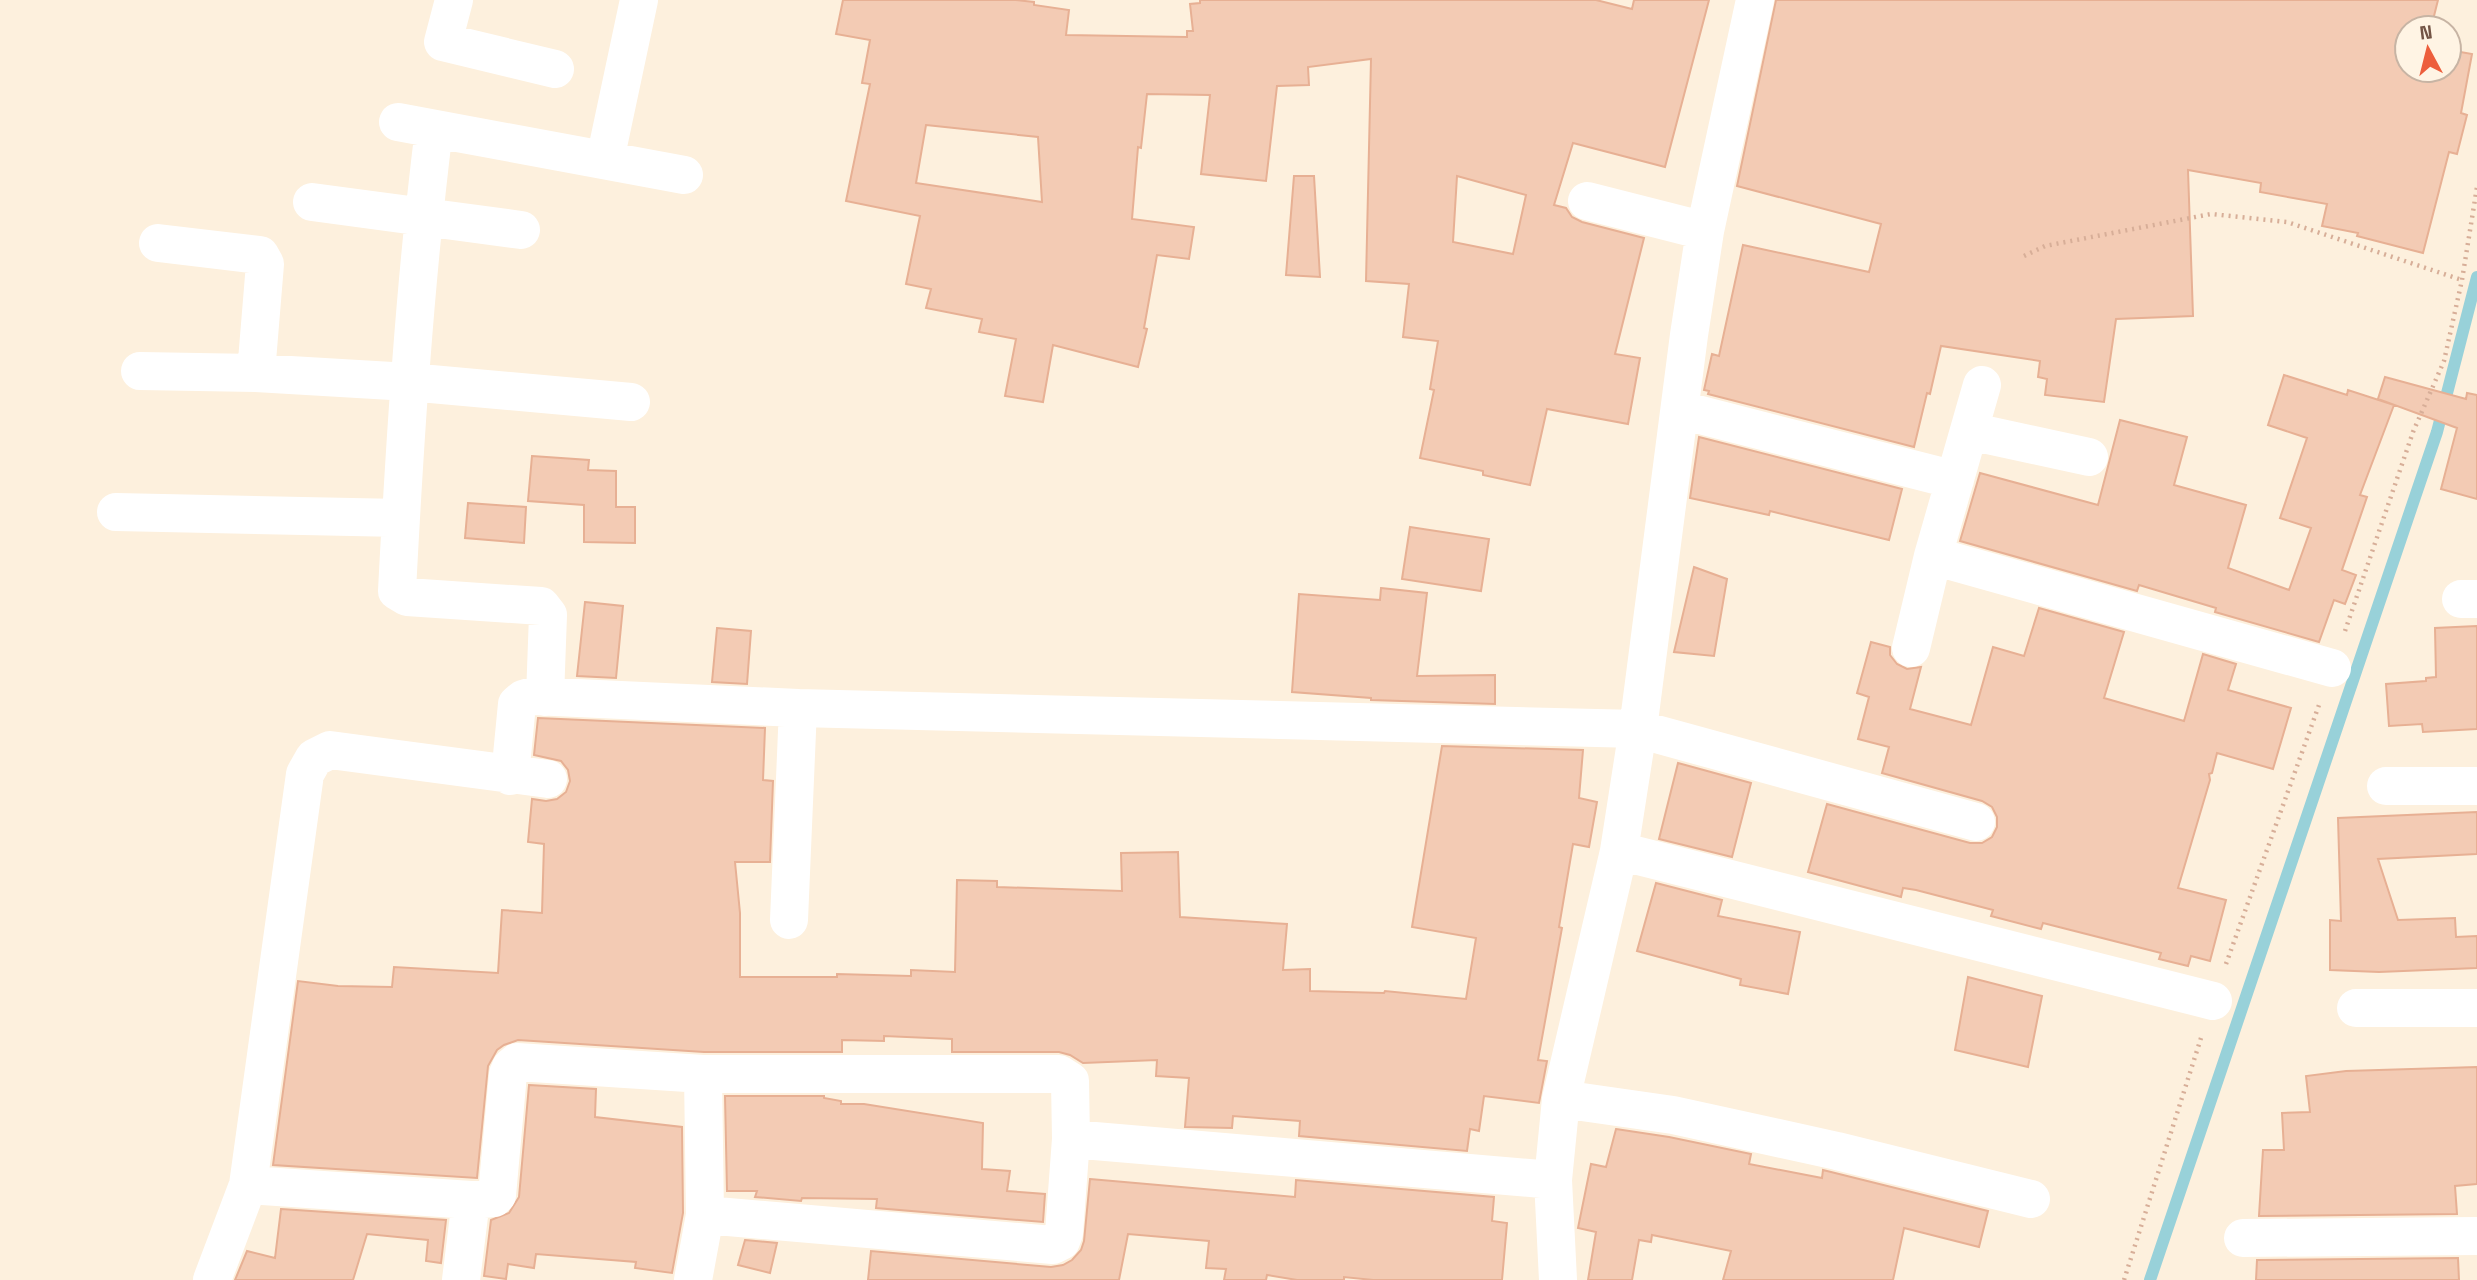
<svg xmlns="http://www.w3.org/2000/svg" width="2477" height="1280" viewBox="0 0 2477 1280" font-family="'Space Grotesk',sans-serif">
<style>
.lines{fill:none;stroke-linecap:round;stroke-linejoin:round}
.stream{stroke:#98d1d9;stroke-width:12}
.building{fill:#f3cbb4;stroke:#e7b094;stroke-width:2;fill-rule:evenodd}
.path{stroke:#d7ae98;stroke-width:4.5;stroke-dasharray:2 5;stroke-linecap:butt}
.minor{stroke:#fff;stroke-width:38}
</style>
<rect width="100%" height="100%" fill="#fdf0dd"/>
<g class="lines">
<path class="stream" d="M 2150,1280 L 2437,432 L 2477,277"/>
</g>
<path class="building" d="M 843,0 L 1016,0 L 1034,2 L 1034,5 L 1069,10 L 1066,35 L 1187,37 L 1187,31 L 1193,31 L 1190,4 L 1200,3 L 1200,0 L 1596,0 L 1632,9 L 1634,0 L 1709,0 L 1665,167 L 1573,143 L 1554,205 L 1566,208 L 1572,217 L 1582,222 L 1644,238 L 1615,354 L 1640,358 L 1628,424 L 1547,409 L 1530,485 L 1483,475 L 1483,471 L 1420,458 L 1434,390 L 1430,389 L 1438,341 L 1403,337 L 1409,284 L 1366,281 L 1371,59 L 1308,67 L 1309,85 L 1277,86 L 1266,181 L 1201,174 L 1210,95 L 1147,94 L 1141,148 L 1138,147 L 1132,219 L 1194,227 L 1189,259 L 1157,255 L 1144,328 L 1147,329 L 1138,367 L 1053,345 L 1043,402 L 1005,396 L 1016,339 L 979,332 L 982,319 L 926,308 L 931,289 L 906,284 L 920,216 L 846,201 L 870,84 L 862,83 L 870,40 L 836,34 ZM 926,125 L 1038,137 L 1042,202 L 916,183 ZM 1457,176 L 1526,195 L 1513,254 L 1453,242 Z
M 1776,0 L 2438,0 L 2431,28 L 2407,28 L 2407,70 L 2449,70 L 2449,50 L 2472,54 L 2461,113 L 2467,115 L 2457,154 L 2449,152 L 2423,253 L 2357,236 L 2358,233 L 2322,226 L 2327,204 L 2260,192 L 2261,183 L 2188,170 L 2193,316 L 2116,319 L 2104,402 L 2045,395 L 2047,379 L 2038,377 L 2040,361 L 1941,346 L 1930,394 L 1927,393 L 1914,447 L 1708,394 L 1709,391 L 1704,390 L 1712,354 L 1719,356 L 1743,245 L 1869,272 L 1881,224 L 1737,186 Z
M 1294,176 L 1314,176 L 1320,277 L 1286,275 Z
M 2284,375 L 2347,395 L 2348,390 L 2394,405 L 2360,495 L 2367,497 L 2342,570 L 2356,575 L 2345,604 L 2334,600 L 2319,642 L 2215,612 L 2216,608 L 2139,585 L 2137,591 L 1960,541 L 1980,473 L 2098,505 L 2120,420 L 2187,437 L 2174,485 L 2246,505 L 2228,568 L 2289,590 L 2311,528 L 2280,518 L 2307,438 L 2268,425 Z
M 2385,377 L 2466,399 L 2467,393 L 2477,395 L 2477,499 L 2441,489 L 2457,428 L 2378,399 Z
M 1699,437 L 1902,489 L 1889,540 L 1770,511 L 1769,515 L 1690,498 Z
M 532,456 L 589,460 L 588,470 L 616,471 L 616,507 L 635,507 L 635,543 L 584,542 L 584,505 L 528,501 Z
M 468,503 L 526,507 L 524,543 L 465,538 Z
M 1410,527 L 1489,539 L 1481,591 L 1402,579 Z
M 1694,567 L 1727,579 L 1714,656 L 1674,652 Z
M 1381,588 L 1427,593 L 1417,676 L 1495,675 L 1495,704 L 1371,700 L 1371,698 L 1292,692 L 1299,594 L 1380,600 Z
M 585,602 L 623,606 L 616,678 L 577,676 Z
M 2039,608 L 2124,632 L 2104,698 L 2184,721 L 2203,654 L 2236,664 L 2228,690 L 2291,708 L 2273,769 L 2217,753 L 2212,773 L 2209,774 L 2210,780 L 2178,888 L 2226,900 L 2210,961 L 2191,956 L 2188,966 L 2159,959 L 2161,953 L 2043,923 L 2041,929 L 1991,916 L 1993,910 L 1916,890 L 1903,888 L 1901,897 L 1808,872 L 1827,804 L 1970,843 L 1982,843 L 1992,837 L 1997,827 L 1997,817 L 1992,807 L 1982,801 L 1882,773 L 1889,747 L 1858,739 L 1869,697 L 1857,693 L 1871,642 L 1890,647 L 1890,655 L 1897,664 L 1907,669 L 1921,667 L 1910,709 L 1971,725 L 1993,647 L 2024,656 Z
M 2477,626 L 2477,729 L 2423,732 L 2422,724 L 2389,726 L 2386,684 L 2426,681 L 2426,678 L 2436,677 L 2435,628 Z
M 717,628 L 751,631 L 747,684 L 712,682 Z
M 538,718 L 765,728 L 763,780 L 773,781 L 770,862 L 735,862 L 740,913 L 740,977 L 837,977 L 837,974 L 911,976 L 911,970 L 955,972 L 957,880 L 997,881 L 997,887 L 1122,891 L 1121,853 L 1178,852 L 1180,917 L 1287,924 L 1283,970 L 1310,969 L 1310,991 L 1384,993 L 1385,991 L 1466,999 L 1476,938 L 1412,927 L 1442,746 L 1583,750 L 1579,798 L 1597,802 L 1589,847 L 1573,844 L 1559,927 L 1562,928 L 1538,1060 L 1547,1061 L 1539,1103 L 1484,1096 L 1479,1131 L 1470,1129 L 1467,1151 L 1299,1136 L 1300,1121 L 1233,1116 L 1232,1128 L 1185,1127 L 1189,1078 L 1156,1076 L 1157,1060 L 1083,1063 L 1070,1055 L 1059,1052 L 952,1052 L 952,1039 L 884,1036 L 884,1041 L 842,1040 L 842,1052 L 704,1052 L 518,1040 L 504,1045 L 497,1050 L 488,1066 L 477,1178 L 273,1165 L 298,981 L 338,986 L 392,987 L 394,967 L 498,973 L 502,910 L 542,913 L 544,844 L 528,842 L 532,799 L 546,801 L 557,799 L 566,792 L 570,781 L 568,770 L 561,761 L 534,755 Z
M 1678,763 L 1751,783 L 1732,857 L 1659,839 Z
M 2477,812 L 2477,854 L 2378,859 L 2398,920 L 2455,918 L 2456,937 L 2477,936 L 2477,968 L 2379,972 L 2330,970 L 2330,920 L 2341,921 L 2338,818 Z
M 1656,883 L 1722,900 L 1718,916 L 1800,932 L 1788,994 L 1740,985 L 1741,979 L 1637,951 Z
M 1968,977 L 2042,996 L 2028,1067 L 1955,1050 Z
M 2477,1067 L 2477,1184 L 2455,1186 L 2457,1214 L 2259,1216 L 2263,1150 L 2284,1150 L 2282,1113 L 2310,1112 L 2306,1076 L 2346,1071 Z
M 529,1085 L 596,1089 L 595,1117 L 682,1127 L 683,1213 L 672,1273 L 635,1268 L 636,1262 L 536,1254 L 534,1268 L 508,1264 L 506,1279 L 484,1276 L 491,1220 L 509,1213 L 519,1197 Z
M 725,1096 L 824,1096 L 824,1098 L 841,1101 L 841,1104 L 864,1104 L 983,1123 L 982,1169 L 1010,1171 L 1007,1191 L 1045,1194 L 1043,1222 L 876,1208 L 877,1199 L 802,1198 L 801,1201 L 755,1197 L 757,1191 L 727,1191 Z
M 1616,1129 L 1669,1137 L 1751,1154 L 1749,1164 L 1822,1178 L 1823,1170 L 1988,1211 L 1979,1247 L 1904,1228 L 1893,1280 L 1723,1280 L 1731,1251 L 1652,1235 L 1651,1242 L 1639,1240 L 1632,1280 L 1588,1280 L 1596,1232 L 1578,1228 L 1591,1164 L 1606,1167 Z
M 1090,1179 L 1295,1197 L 1296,1180 L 1494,1197 L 1492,1221 L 1507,1223 L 1502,1280 L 1373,1280 L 1344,1277 L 1344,1280 L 1297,1280 L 1267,1275 L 1266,1280 L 1224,1280 L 1226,1269 L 1206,1268 L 1209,1241 L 1128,1234 L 1119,1280 L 868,1280 L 871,1251 L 1051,1267 L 1063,1265 L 1072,1260 L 1081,1250 L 1084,1241 Z
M 281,1209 L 446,1220 L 441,1263 L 426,1261 L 428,1240 L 367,1234 L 353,1280 L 235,1280 L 247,1251 L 275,1258 Z
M 745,1240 L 777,1243 L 770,1273 L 738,1265 Z
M 2458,1258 L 2459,1280 L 2256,1280 L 2257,1260 Z"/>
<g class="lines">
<path class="path" d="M 2024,256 L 2045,246 L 2211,214 L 2287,222 L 2462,280
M 2345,631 L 2413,432 L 2444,361 L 2462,280 L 2477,187
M 2226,964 L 2319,705
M 2124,1280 L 2201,1038"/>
<path class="minor" d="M 454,0 L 443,42 L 555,69
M 398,122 L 684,175
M 434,129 C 415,282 405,437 397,591 L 407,597 L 541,606 L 548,615 L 545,697
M 605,160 L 639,0
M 1587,201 L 1705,231
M 312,202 L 521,230
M 158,243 L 260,255 L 265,264 L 256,373
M 140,371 L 256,373 L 409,382 L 631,402
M 1681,410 L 1955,480
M 1969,431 L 2089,457
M 116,512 L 401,518
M 1933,556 L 2332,668
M 2461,599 L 2477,599
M 1911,648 L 1933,556 L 1982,385
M 510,776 L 517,704 L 523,699 L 533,696 L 798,708
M 548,779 L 330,750 L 314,758 L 305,774 L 248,1185 L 471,1200 L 494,1198 L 497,1195 L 508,1074 L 511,1067 L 517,1062 L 703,1074 L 705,1215 L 1053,1245 L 1061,1241 L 1064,1233 L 1071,1139 L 1553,1180
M 2386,786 L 2477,786
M 1619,851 L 2213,1001
M 789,920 L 798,708 L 1638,729 L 1976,822
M 2356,1008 L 2477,1008
M 703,1074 L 1059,1074 L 1070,1081 L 1071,1139
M 1561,1099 L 1673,1115 L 1837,1151 L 2031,1199
M 2243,1238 L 2477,1236
M 212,1280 L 248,1185
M 461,1280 L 471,1200
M 693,1280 L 705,1215
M 1558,1280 L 1553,1180 L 1561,1099 L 1619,851 L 1638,729 L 1689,335 L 1705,231 L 1755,0"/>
</g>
<g transform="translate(2428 49) rotate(353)"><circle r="33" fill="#fff4e4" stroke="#c7b4a4" stroke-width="2"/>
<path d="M0-5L12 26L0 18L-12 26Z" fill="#ed5e3c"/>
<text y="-10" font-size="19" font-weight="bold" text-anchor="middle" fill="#735445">N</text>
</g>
</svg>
